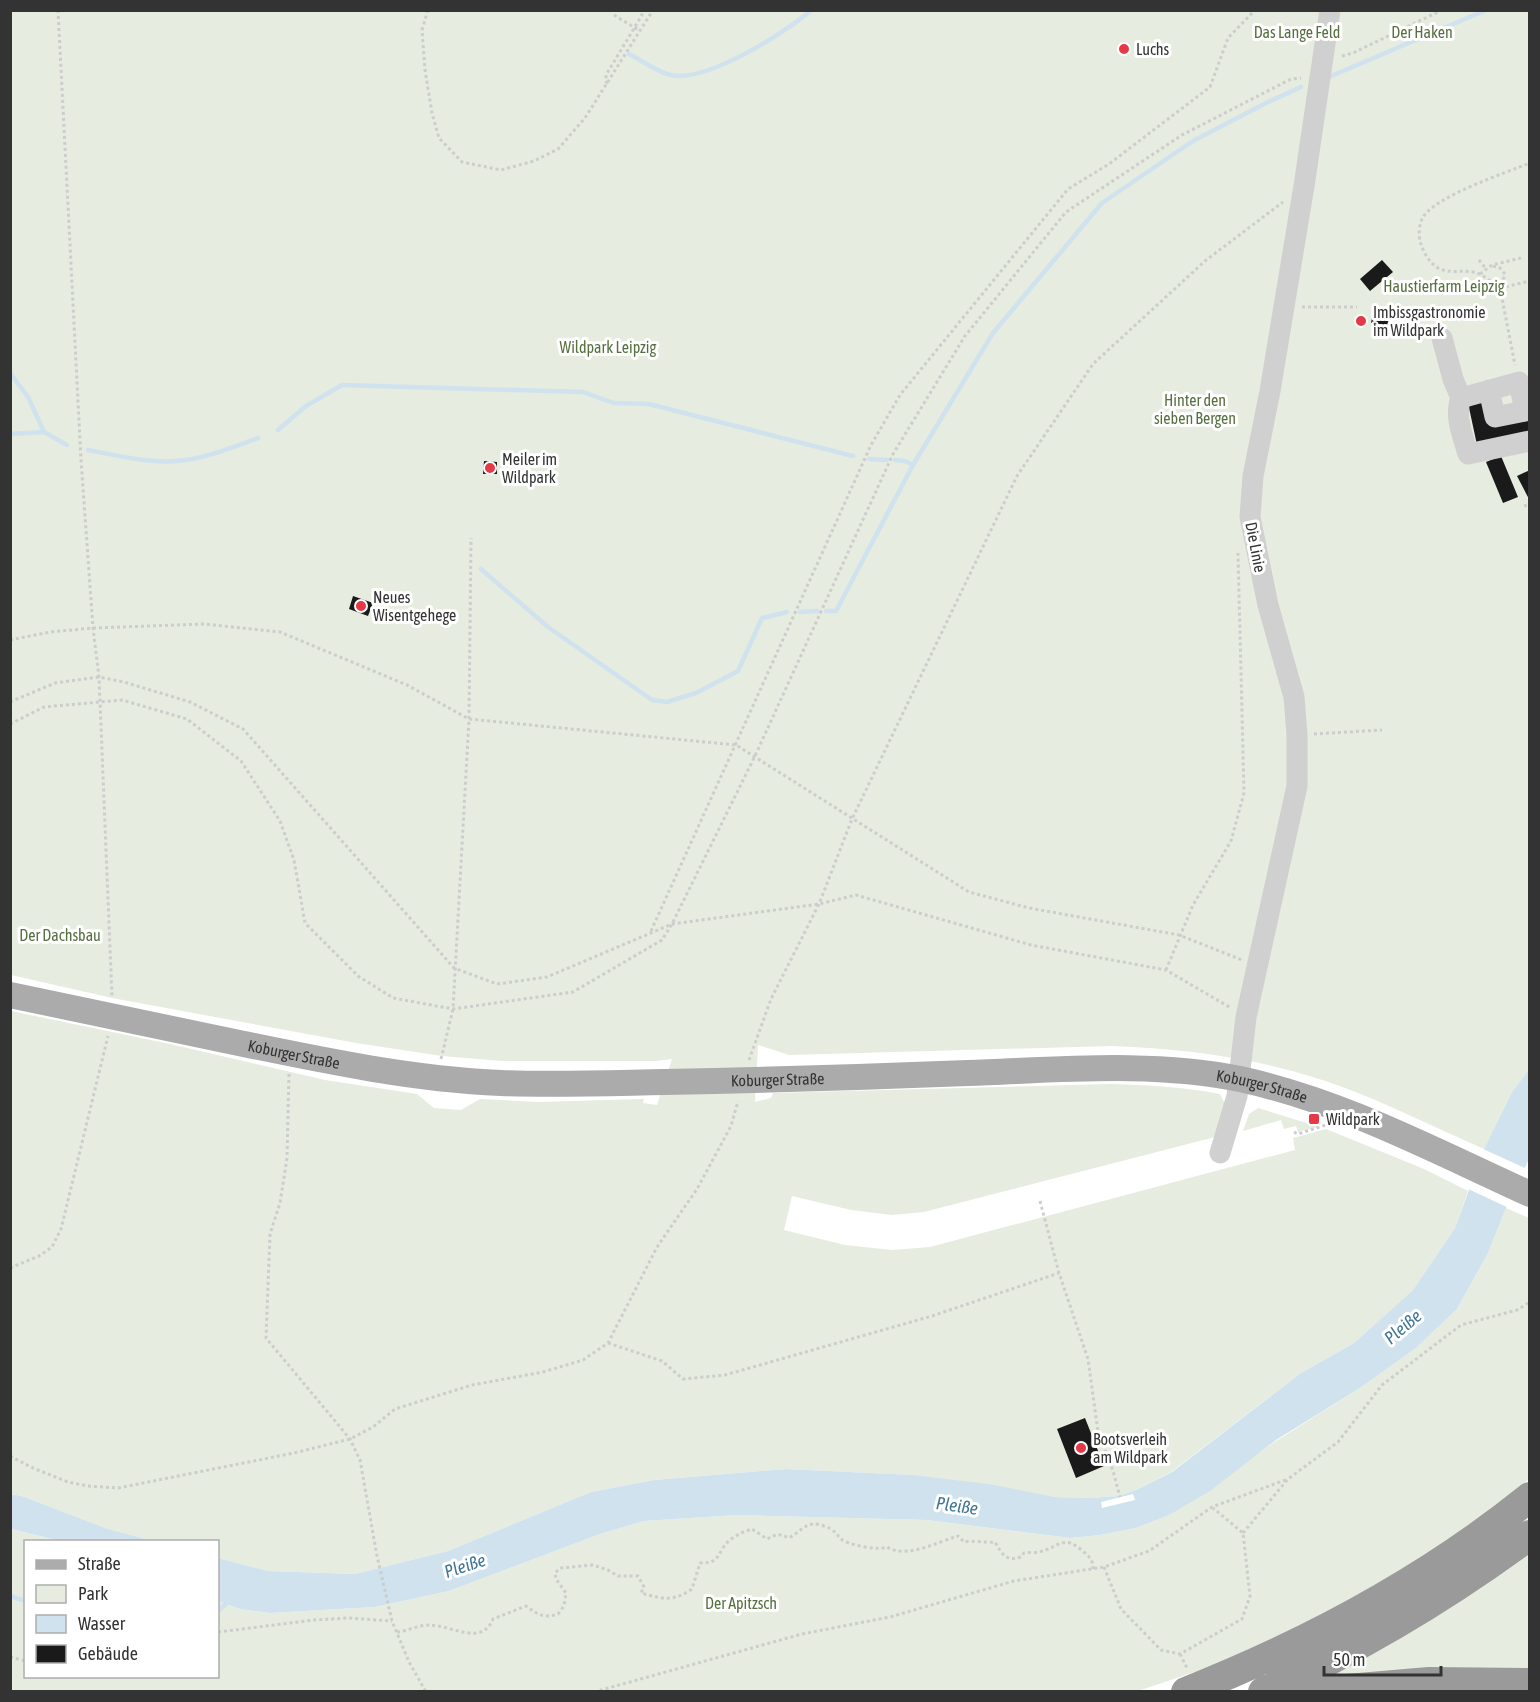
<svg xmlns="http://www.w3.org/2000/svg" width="1540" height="1702" viewBox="0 0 1540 1702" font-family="'Asap Condensed',sans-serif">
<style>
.green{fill:#e6ecdf}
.water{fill:#cfe2ee}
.pier{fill:#fff}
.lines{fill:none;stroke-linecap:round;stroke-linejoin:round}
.stream{stroke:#cfe2ee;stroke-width:4.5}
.building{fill:#1a1a1a}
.path{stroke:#cdcdcd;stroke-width:3;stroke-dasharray:3 3;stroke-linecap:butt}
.minor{stroke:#d0d0d0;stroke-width:21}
.major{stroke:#ababab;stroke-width:26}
.highway{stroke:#9a9a9a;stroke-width:30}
.poi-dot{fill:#e63946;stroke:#fff;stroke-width:2}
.labels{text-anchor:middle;stroke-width:6;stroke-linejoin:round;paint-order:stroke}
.park-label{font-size:16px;fill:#56703f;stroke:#fff}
.poi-label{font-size:16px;fill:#333;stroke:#fff;text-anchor:start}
.street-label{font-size:16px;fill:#333;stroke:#fff}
.water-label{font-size:18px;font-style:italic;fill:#3f7597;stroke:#fff}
</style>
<rect width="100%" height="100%" fill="#fff"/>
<path class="green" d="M 11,11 L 1529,11 L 1530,1070 L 1512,1092 L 1484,1149 C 1442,1131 1401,1110 1358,1093 C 1279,1061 1196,1049 1112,1046 L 789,1055 L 758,1045 L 755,1102 L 771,1098 L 773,1093 L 1111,1084 C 1148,1085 1184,1087 1220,1094 L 1225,1104 L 1215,1137 L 924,1212 L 892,1215 L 851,1210 L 792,1196 L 784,1230 L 845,1245 L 892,1250 L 930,1247 L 1295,1150 L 1293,1138 L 1326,1129 L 1424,1169 L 1468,1191 L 1455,1228 L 1413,1290 L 1354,1343 L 1301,1373 L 1171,1472 L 1136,1490 L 1119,1496 L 1090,1498 L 1055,1497 L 912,1475 L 786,1469 L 654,1480 L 591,1492 L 448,1551 L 355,1574 L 268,1571 L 218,1558 L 218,1542 L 154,1541 L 108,1529 L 22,1496 L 11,1494 L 11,1011 L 170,1044 L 325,1080 L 417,1094 L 434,1108 L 461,1110 L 480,1099 L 538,1102 L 644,1099 L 643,1103 L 657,1105 L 672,1059 L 655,1061 L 502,1061 L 442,1056 L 356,1043 L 112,998 L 11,975 Z
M 1258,1108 L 1319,1127 L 1298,1132 L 1296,1126 L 1284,1129 L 1281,1120 L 1243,1131 L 1249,1114 Z
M 1506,1208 L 1529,1218 L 1529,1479 L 1478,1521 L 1383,1581 L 1303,1624 L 1212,1666 L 1138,1691 L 11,1691 L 10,1529 L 60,1541 L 26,1542 L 26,1676 L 218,1676 L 218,1601 L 240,1609 L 270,1613 L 375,1607 L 449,1591 L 600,1534 L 644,1521 L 738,1515 L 927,1520 L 1071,1538 L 1100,1535 L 1136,1528 L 1169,1515 L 1276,1441 L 1360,1388 L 1416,1348 L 1457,1309 L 1488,1253 Z
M 1529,1550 L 1529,1677 L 1329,1679 L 1330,1674 Z"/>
<path class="water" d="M 1529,1070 L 1529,1159 L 1506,1208 L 1488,1253 L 1457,1309 L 1416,1348 L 1360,1388 L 1276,1440 L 1210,1491 L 1169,1515 L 1136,1528 L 1100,1535 L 1071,1538 L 927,1520 L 738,1515 L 644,1521 L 600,1534 L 449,1591 L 375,1607 L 270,1613 L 240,1609 L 218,1601 L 218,1558 L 268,1571 L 355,1574 L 448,1551 L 591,1492 L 654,1480 L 786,1469 L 913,1475 L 988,1484 L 1055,1497 L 1090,1498 L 1119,1496 L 1136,1490 L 1172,1472 L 1301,1373 L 1354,1343 L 1413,1290 L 1455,1228 L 1484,1149 L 1512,1092 Z
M 10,1494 L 22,1496 L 108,1529 L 154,1541 L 60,1541 L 11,1529 Z"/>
<path class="pier" d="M 1481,1148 L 1527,1169 L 1509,1208 L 1466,1188 Z
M 1133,1494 L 1135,1500 L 1102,1508 L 1101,1502 Z"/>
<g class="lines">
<path class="stream" d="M 629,54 C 641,60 659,73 671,75 C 705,83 786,33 811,10
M 1329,77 L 1486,10
M 10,373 L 28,397 L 44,432 L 67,445
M 278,430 L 306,406 L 342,385 L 583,392 L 614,403 L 649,404 L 853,456
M 10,434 L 44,432
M 88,450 C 119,456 154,465 186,460 C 211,456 234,447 258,438
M 869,459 L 887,460
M 895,460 L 905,461 L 913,465
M 481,569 L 548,627 L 652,700 L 667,702 L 696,693 L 738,671 L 762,618 L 787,612
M 826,611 L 836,611 L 913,465 L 993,333 L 1102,203 L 1193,141 L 1264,104 L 1301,87
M 800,612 L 817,611
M 10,1596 L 26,1601
M 218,1611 L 229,1601"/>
</g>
<path class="building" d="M 1382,260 L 1393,272 L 1370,291 L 1360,279 Z
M 1374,307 L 1391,310 L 1387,327 L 1371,323 Z
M 1484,399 L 1530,416 L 1530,434 L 1477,445 L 1468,403 Z
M 1501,456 L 1518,497 L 1503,503 L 1486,462 Z
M 484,461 L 497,462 L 497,474 L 483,474 Z
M 1530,470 L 1530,501 L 1517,476 Z
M 353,596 L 373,603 L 368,616 L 349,609 Z
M 1085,1418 L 1104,1466 L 1076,1478 L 1057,1429 Z"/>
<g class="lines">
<path class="path" d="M 58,10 L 81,460 L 93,628 L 99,677 L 112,997
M 428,10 L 422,30 L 425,70 L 432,113 L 439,138 L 462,162 L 501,170 L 534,161 L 558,149 L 585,118 L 653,10
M 614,15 L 640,31
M 1342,56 L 1353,53 L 1442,10
M 608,83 L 606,82 L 606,75 L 642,15 L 639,10
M 1479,260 L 1486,269
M 1493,266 L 1500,268 L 1505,274 L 1500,288
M 1480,274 L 1492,265 L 1521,258
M 1500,288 C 1493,284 1484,275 1477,273 C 1465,269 1452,274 1440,269 C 1431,265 1424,254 1421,244 C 1418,236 1419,224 1423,217 C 1436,196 1505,173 1530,163
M 1500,288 L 1515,365
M 1500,288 L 1530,281
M 1302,307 L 1357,307
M 1524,506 L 1530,504
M 10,640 L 50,632 L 93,628 L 204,624 L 280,632 L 407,685 L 469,719 L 736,745 L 969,892 L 1029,908 L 1179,935 L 1242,960
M 10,702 L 55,683 L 99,677 L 124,682 L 190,702 L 243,729 L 454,968 L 497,984 L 547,977 L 672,924 L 819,904 L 856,895 L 1031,945 L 1166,970 L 1231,1008
M 10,724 L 44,707 L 122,700 L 187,719 L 241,761 L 280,821 L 294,860 L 305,923 L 358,976 L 393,998 L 453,1009 L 573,992 L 662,940 L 672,924 L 755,756 L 893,454 L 965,336 L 1066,212 L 1182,135 L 1291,79 L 1301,78
M 1314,734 L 1382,730
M 651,931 L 871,445 L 900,395 L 1068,189 L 1109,164 L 1210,87 L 1228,38 L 1255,10
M 1166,970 L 1193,905 L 1231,841 L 1244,793 L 1238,553
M 441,1059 L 453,1009 L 469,719 L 471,538
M 749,1060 L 771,999 L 819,904 L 852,819 L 1017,476 L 1093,364 L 1205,261 L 1283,202
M 289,1074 L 287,1158 L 280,1203 L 270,1234 L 266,1338 L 350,1439 L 360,1460 L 377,1556 L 392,1621 L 409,1662 L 426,1692
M 1294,1132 L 1298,1134 L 1326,1125
M 1040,1201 L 1059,1273 L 1088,1359 L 1098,1432 L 1113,1471 L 1120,1497
M 10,1268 L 39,1256 L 52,1247 L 61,1229 L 108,1036
M 608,1343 L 662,1361 L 683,1379 L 725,1375 L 932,1316 L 1059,1273
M 10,1456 L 33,1468 L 68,1482 L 88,1486 L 118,1488 L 294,1453 L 350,1439 L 373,1427 L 395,1409 L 472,1385 L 543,1372 L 583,1360 L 608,1343 L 657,1247 L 697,1189 L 731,1126 L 738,1101
M 1243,1533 L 1288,1479 L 1338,1442 L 1382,1385 L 1461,1325 L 1517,1310 L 1530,1302
M 1104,1567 L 1121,1609 L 1161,1650 L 1180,1654 L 1242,1619 L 1250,1596 L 1243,1533 L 1213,1508
M 218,1632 L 314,1620 L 348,1618 L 392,1621
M 397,1632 C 407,1631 419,1625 429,1625 C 451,1625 482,1647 493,1619 L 526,1606 C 537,1614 544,1619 558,1614 L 564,1606 L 566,1593 L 556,1579 L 555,1573 L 560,1568 L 593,1565 L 608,1570 L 618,1576 L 638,1576 L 644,1587 L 641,1593 C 663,1599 673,1602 692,1589 L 700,1563 C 716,1563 716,1559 723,1548 C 729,1538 742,1532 752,1529 L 767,1539 C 776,1534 780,1533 788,1538 C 797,1535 803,1525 813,1524 C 818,1523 831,1528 835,1532 C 838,1534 838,1537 841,1539 C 848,1545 879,1551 887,1547 C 907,1559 937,1542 958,1536 L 964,1542 C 971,1540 986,1543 995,1542 C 1002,1554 1006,1562 1021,1557 L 1024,1553 C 1028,1552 1034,1553 1038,1552 C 1060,1548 1062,1532 1085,1553 C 1091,1558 1093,1562 1093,1569
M 1180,1654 L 1187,1668
M 10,1657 L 26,1661
M 594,1692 L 802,1634 L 890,1617 L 1014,1581 L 1104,1567 L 1149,1551 L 1212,1507 L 1288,1479"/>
<path class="minor" d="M 1442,338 L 1453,379 L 1461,398
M 1489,390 L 1495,417 L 1525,411
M 1461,398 C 1454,416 1463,436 1468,454 L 1530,441
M 1461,398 L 1519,382 L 1525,411 L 1530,410
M 1220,1153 L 1237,1096 L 1246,1017 L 1297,786 L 1297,735 L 1294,697 L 1268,605 L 1250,517 L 1253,476 L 1270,391 L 1304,186 L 1330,10"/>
<path class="major" id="s1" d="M 10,995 C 87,1011 163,1027 239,1043 C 326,1061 412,1079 501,1083 C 555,1085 610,1083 665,1082 C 766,1080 867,1077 968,1073 C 1058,1070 1152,1061 1240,1079 C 1342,1101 1435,1151 1530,1194"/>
<path class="highway" d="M 1186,1692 C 1309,1643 1427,1580 1530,1497
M 1263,1692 C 1358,1650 1446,1597 1530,1535
M 1313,1692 L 1429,1682 L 1530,1683"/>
</g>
<g class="poi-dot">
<circle cx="1124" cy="49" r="6"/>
<circle cx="1361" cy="321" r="6"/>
<circle cx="490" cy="468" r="6"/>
<circle cx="361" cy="606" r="6"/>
<rect x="1308" y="1113" width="12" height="12" rx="3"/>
<circle cx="1081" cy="1448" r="6"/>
</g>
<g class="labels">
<g class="park-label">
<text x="1297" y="38">Das Lange Feld</text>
<text x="1422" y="38">Der Haken</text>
<text x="1444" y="292">Haustierfarm Leipzig</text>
<text x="608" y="353">Wildpark Leipzig</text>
<text x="1195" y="406">Hinter den<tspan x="1195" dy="18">sieben Bergen</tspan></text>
<text x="60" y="941">Der Dachsbau</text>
<text x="741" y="1609">Der Apitzsch</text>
</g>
<g class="poi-label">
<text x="1136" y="55">Luchs</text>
<text x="1373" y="318">Imbissgastronomie<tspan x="1373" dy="18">im Wildpark</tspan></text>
<text x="502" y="465">Meiler im<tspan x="502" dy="18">Wildpark</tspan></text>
<text x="373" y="603">Neues<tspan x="373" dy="18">Wisentgehege</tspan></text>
<text x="1326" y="1125">Wildpark</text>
<text x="1093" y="1445">Bootsverleih<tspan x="1093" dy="18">am Wildpark</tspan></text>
</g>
<g class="street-label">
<text transform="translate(1256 547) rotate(79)" y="6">Die Linie</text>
<text dy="6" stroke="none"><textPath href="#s1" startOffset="290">Koburger Straße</textPath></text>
<text dy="6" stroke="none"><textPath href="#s1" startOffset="776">Koburger Straße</textPath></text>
<text dy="6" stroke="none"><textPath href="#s1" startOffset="1262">Koburger Straße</textPath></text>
</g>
<g class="water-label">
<text transform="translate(1403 1327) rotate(-40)" y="6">Pleiße</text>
<text transform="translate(957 1506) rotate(8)" y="6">Pleiße</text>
<text transform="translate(465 1566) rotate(-18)" y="6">Pleiße</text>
</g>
</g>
<rect width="1540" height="1702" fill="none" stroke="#333333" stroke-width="24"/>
<rect x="24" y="1540" width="195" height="138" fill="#ffffff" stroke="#adadad" stroke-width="1.5"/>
<rect x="36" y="1560" width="30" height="9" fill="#ababab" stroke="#adadad" stroke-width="1.5"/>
<text x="78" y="1570" font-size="18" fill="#333333">Straße</text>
<rect x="36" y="1585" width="30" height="18" fill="#e6ecdf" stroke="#adadad" stroke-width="1.5"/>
<text x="78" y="1600" font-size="18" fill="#333333">Park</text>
<rect x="36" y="1615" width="30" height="18" fill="#cfe2ee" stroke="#adadad" stroke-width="1.5"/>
<text x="78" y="1630" font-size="18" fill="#333333">Wasser</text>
<rect x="36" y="1645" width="30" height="18" fill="#1a1a1a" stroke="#adadad" stroke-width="1.5"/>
<text x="78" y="1660" font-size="18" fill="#333333">Gebäude</text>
<path d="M1324 1666v9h117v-9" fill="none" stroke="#333333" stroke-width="3"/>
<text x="1333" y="1666" font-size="18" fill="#333333" stroke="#ffffff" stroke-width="4.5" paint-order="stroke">50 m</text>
</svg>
